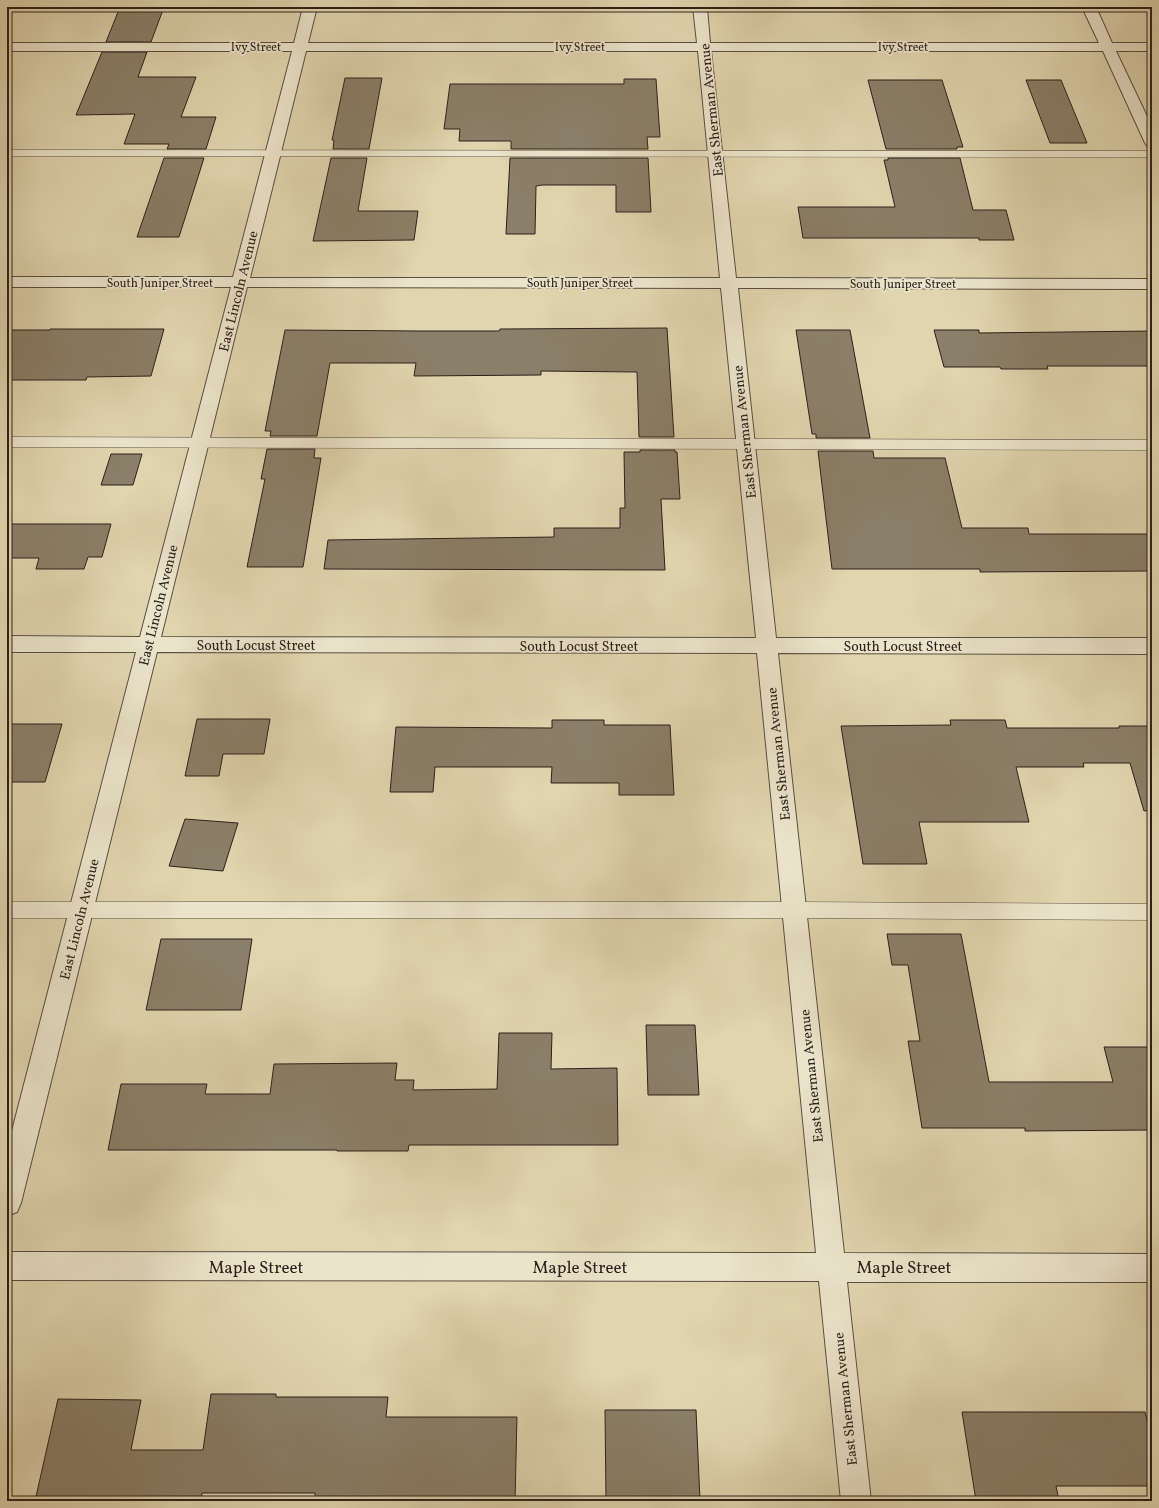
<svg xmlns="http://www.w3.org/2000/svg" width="1159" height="1508" viewBox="0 0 1159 1508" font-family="Vollkorn,serif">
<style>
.building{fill:#8a7f68;stroke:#2c211b}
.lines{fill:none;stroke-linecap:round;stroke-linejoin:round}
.service-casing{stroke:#594e40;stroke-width:1}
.minor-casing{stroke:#594e40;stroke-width:2}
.service{fill:#ebe4cb;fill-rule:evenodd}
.minor{fill:#ebe4cb;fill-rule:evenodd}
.labels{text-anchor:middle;stroke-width:3.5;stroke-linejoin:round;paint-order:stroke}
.far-street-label{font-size:12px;fill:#2c211b;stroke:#ebe4cb}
.street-label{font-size:14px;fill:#2c211b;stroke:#ebe4cb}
.near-street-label{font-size:17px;fill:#2c211b;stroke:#ebe4cb}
</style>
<rect width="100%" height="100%" fill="#e0d5af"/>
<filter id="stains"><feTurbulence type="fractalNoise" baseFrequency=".005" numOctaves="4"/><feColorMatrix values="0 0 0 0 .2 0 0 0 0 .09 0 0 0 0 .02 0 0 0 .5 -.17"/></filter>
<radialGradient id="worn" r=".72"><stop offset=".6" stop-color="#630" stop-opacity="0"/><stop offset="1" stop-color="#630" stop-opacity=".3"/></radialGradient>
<path class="building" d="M 120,7 L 164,7 L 151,42 L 106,42 Z
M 102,52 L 147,52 L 138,77 L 196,77 L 181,117 L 216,117 L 206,149 L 167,149 L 169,144 L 124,144 L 135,114 L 76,115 Z
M 345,78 L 382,78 L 369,149 L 333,149 L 334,140 L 332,140 Z
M 624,79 L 656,79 L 660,137 L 647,137 L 648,149 L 511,149 L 511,141 L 459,141 L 460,129 L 444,129 L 450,84 L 624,84 Z
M 868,80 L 942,80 L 963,147 L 957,147 L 957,149 L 886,149 Z
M 1026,80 L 1061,80 L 1087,143 L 1050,143 Z
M 164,158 L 204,158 L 179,237 L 137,237 Z
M 331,158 L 367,158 L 358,211 L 418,211 L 414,240 L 313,241 Z
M 510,158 L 648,158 L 651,212 L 616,212 L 616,185 L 542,185 L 536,186 L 535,234 L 506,234 Z
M 888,158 L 960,158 L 973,210 L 1006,210 L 1014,240 L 979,240 L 979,238 L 803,238 L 798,207 L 895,207 L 884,160 L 888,160 Z
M 667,328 L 674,437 L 639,437 L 637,372 L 541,371 L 541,375 L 414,376 L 416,363 L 330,363 L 317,436 L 270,436 L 271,431 L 265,431 L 285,330 L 420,331 L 499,331 L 500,329 Z
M 50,329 L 164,329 L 151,376 L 87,377 L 86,380 L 7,380 L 7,330 L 50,330 Z
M 796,330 L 850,330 L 870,438 L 816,438 L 816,434 L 812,434 Z
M 934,330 L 979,330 L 979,333 L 1152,331 L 1152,366 L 1047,366 L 1048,369 L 1001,369 L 1000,367 L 944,367 Z
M 267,449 L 315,449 L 314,458 L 321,458 L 303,567 L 247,567 L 265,479 L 261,479 Z
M 640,450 L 675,450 L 675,452 L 677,452 L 680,499 L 661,499 L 665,570 L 324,569 L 328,540 L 554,537 L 554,528 L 620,528 L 620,508 L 625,508 L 624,452 L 640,452 Z
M 818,451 L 873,451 L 874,458 L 945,458 L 962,528 L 1028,528 L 1029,534 L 1152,534 L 1152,571 L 980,572 L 980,569 L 832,569 Z
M 111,454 L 142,454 L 133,485 L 101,485 Z
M 7,524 L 111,524 L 102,557 L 88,557 L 84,569 L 36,569 L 39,558 L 7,558 Z
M 197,719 L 270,719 L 264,754 L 223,754 L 219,776 L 185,776 Z
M 552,720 L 604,720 L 604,725 L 670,725 L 674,795 L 619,795 L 619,783 L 551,783 L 552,767 L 435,767 L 433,792 L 390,792 L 396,727 L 552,728 Z
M 950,720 L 1005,720 L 1007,728 L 1119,728 L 1119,726 L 1152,726 L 1152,810 L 1144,811 L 1130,763 L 1083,763 L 1084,767 L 1016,767 L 1029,822 L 919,822 L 927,864 L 863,864 L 841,726 L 951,725 Z
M 7,724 L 62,724 L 45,782 L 7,782 Z
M 185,819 L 238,823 L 223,871 L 169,866 Z
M 887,934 L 961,934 L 989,1082 L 1113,1082 L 1104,1047 L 1152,1047 L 1152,1130 L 1025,1131 L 1025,1128 L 922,1128 L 908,1041 L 920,1041 L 908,965 L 892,965 Z
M 161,939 L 252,939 L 241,1010 L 146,1010 Z
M 646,1025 L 695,1025 L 699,1095 L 648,1095 Z
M 499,1033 L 552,1033 L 551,1069 L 617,1068 L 618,1145 L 409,1145 L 408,1151 L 337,1151 L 337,1150 L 108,1150 L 121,1084 L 207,1084 L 205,1094 L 270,1094 L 274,1064 L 397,1063 L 395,1080 L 414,1080 L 413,1090 L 497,1089 Z
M 211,1394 L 276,1394 L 276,1397 L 388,1397 L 386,1417 L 517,1417 L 515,1501 L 406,1501 L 406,1497 L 315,1497 L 315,1493 L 202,1493 L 201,1501 L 35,1501 L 58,1399 L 141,1400 L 131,1450 L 203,1450 Z
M 605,1410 L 696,1410 L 700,1501 L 606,1501 Z
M 962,1412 L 1145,1412 L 1152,1441 L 1152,1486 L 1056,1486 L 1059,1501 L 976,1501 Z"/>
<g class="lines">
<g class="service-casing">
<path id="service" d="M 7,150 L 1152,151 L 1152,157 L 7,156 Z
M 7,437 L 1152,440 L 1152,450 L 7,447 Z
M 7,902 L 794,902 L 1152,904 L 1152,920 L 794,918 L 7,918 Z"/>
</g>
<g class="minor-casing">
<path id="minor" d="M 303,7 L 317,7 L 308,43 L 697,43 L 693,7 L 707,7 L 710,43 L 1099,43 L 1082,7 L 1096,7 L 1112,43 L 1152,43 L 1152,51 L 1116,51 L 1152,127 L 1152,147 L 1147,146 L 1145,143 L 1103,51 L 711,51 L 736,278 L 1152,279 L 1152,289 L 738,288 L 776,638 L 1152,638 L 1152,654 L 778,653 L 844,1253 L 1152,1254 L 1152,1282 L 847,1282 L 871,1501 L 841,1501 L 819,1281 L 7,1280 L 7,1252 L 816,1253 L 757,653 L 157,652 L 21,1203 L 17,1212 L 7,1216 L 7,1150 L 136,652 L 7,652 L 7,636 L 140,637 L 231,287 L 7,287 L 7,277 L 233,277 L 292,51 L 7,51 L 7,43 L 294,43 ZM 306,51 L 698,51 L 720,278 L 250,278 ZM 247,287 L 721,288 L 756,638 L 161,637 Z"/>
</g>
<use href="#service" class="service"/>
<use href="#minor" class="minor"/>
</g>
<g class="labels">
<g class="far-street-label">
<text x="256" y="51">Ivy Street</text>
<text x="580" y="51">Ivy Street</text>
<text x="903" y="51">Ivy Street</text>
<text x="160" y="287">South Juniper Street</text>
<text x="580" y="287">South Juniper Street</text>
<text x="903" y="288">South Juniper Street</text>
</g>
<g class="street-label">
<text transform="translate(711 110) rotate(-96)" y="5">East Sherman Avenue</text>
<text transform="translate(238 291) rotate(-76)" y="5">East Lincoln Avenue</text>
<text transform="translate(744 432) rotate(-96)" y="5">East Sherman Avenue</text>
<text transform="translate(158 605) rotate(-76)" y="5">East Lincoln Avenue</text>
<text x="256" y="650">South Locust Street</text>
<text x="579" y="651">South Locust Street</text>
<text x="903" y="651">South Locust Street</text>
<text transform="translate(778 754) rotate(-96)" y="5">East Sherman Avenue</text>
<text transform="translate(79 919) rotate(-76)" y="5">East Lincoln Avenue</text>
<text transform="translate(811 1076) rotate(-96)" y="5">East Sherman Avenue</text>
<text transform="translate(845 1399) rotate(-96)" y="5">East Sherman Avenue</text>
</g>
<g class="near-street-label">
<text x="256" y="1273">Maple Street</text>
<text x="580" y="1273">Maple Street</text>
<text x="904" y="1273">Maple Street</text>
</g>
</g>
<rect width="1159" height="1508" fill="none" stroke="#e0d5af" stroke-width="24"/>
<rect x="8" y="8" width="1143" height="1492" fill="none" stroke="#2c211b" stroke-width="2"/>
<rect x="12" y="12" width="1135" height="1484" fill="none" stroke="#2c211b"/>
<rect width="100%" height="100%" filter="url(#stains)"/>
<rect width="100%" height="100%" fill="url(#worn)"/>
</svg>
